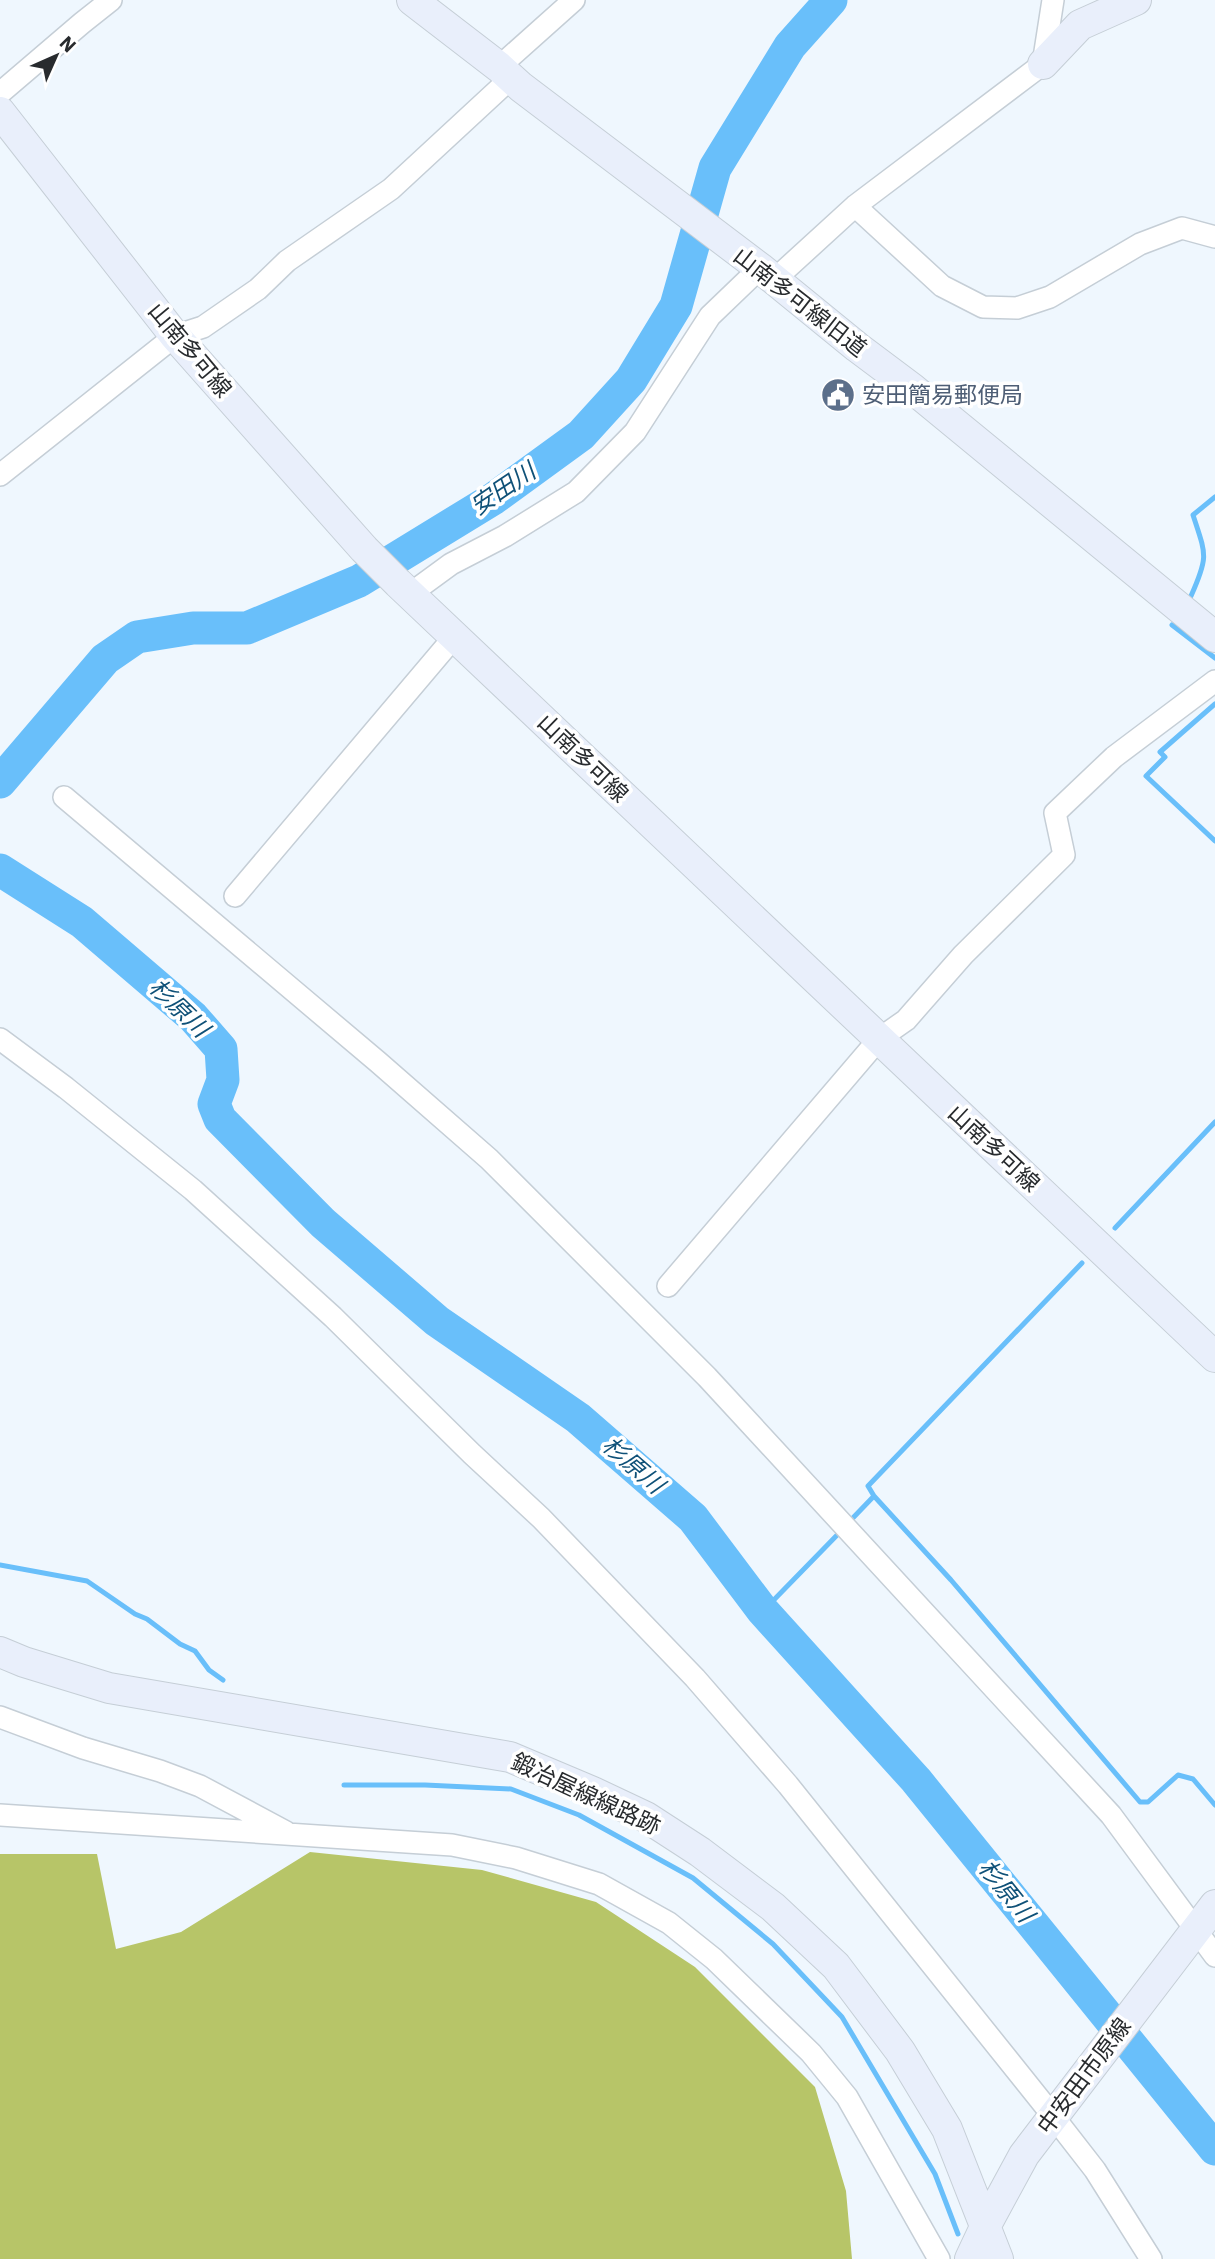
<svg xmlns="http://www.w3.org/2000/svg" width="1215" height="2259" viewBox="0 0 1215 2259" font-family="'IBM Plex Sans','Noto Sans JP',sans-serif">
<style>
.forest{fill:#b7c568}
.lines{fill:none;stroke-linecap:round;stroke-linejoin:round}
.stream{stroke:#69bffa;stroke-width:5}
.river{stroke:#69bffa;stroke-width:33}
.street-casing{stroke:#c5ced6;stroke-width:24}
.secondary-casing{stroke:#c5ced6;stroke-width:32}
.street{stroke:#fff;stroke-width:21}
.secondary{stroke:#e9effb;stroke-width:30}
.labels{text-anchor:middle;stroke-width:7;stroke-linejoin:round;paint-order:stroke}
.street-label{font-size:23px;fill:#282b2e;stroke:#fff}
.service-label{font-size:23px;fill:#4e5e75;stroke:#fff;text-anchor:start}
.water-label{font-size:24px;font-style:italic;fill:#0f5178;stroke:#fff}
</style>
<rect width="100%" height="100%" fill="#eff7fe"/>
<path class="forest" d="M 310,1852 L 482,1870 L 596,1902 L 695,1967 L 815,2087 L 846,2191 L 852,2259 L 0,2259 L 0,1854 L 97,1854 L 116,1949 L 181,1932 Z"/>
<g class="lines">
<path class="stream" d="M 1191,596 C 1209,556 1206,555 1193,515 L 1215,497
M 1172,625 L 1215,658
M 1215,704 L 1160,752 L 1165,757 L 1146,776 L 1215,841
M 1115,1228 L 1215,1122
M 874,1496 L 951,1580 L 1140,1802 L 1148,1802 L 1178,1775 L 1193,1779 L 1215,1805
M 849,1522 L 874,1496 L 868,1486 L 1082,1263
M 0,1565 L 87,1581 L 135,1614 L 147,1619 L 180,1644 L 195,1651 L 209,1670 L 223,1680
M 763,1611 L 843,1529
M 344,1785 L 425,1785 L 511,1789 L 579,1815 L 693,1878 L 773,1944 L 842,2017 L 935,2174 L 958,2234"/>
<path class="river" d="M 0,782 L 105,659 L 137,637 L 193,628 L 247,628 L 359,581 L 493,499 L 581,435 L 631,380 L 676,306 L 715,168 L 790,46 L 831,0
M 0,870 L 82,922 L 193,1017 L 221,1049 L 223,1080 L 214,1104 L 220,1119 L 323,1223 L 437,1321 L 578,1418 L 693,1518 L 763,1611 L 916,1780 L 1215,2149"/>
<g class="street-casing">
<path id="street" d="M 499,67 L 574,0
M 0,93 L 82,23 L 111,0
M 855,206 L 942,286 L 983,307 L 1017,308 L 1050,297 L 1140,244 L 1182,228 L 1215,237
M 774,280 L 855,206 L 1043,64 L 1053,0
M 0,475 L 175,336 L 203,327 L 258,289 L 287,261 L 391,189 L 511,78
M 410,594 L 451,564 L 505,536 L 576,492 L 635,432 L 710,316 L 760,268
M 64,797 L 378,1062 L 489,1159 L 707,1377 L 1111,1815 L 1215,1956
M 235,896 L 449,643 L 459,640
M 0,1039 L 66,1088 L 193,1190 L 333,1317 L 472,1454 L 541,1518 L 695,1678 L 788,1785 L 1053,2116 L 1095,2170 L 1151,2259
M 668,1286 L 879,1039 L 906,1020 L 963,955 L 1064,855 L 1055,813 L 1114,757 L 1215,681
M 0,1717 L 83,1748 L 160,1771 L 200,1786 L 286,1832
M 0,1815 L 452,1845 L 516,1858 L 599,1884 L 669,1923 L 714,1959 L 811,2053 L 847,2097 L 939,2259"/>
</g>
<g class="secondary-casing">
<path id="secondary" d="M 412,0 L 499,67 L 521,87 L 760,268 L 857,347 L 913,389 L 1215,637
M 1043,64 L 1080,25 L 1136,0
M 0,112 L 175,336 L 364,549 L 398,583 L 1215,1357
M 0,1652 L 24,1662 L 109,1688 L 510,1757 L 593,1792 L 646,1817 L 700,1852 L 773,1907 L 836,1966 L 900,2051 L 947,2129 L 998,2259
M 970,2259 L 986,2225 L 1024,2155 L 1215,1905"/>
</g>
<use href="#street" class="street"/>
<use href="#secondary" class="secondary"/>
</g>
<defs>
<g id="civic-disc" transform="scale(1.75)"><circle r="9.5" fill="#5c6f8a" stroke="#fff"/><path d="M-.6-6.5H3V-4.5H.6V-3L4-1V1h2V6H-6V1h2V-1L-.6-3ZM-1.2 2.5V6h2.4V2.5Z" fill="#fff"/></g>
</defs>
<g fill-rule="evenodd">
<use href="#civic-disc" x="838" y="395"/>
</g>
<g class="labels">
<g class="street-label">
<text transform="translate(800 302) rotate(38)" y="8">山南多可線旧道</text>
<text transform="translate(190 350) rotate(50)" y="8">山南多可線</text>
<text transform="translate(583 758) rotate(44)" y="8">山南多可線</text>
<text transform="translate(994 1148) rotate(43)" y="8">山南多可線</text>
<text transform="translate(586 1794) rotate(25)" y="8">鍛冶屋線線路跡</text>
<text transform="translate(1084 2076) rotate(-53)" y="8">中安田市原線</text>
</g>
<g class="service-label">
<text x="862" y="403">安田簡易郵便局</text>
</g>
<g class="water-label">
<text transform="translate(503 489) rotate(-34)" y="8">安田川</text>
<text transform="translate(179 1008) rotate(44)" y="8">杉原川</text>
<text transform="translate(633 1465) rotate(41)" y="8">杉原川</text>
<text transform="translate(1006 1891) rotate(51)" y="8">杉原川</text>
</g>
</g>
<g transform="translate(56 56) rotate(45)" stroke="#ffffff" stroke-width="5" paint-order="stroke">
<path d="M0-5L12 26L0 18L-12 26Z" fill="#282b2e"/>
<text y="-10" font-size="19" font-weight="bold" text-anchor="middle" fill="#282b2e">N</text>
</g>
</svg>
